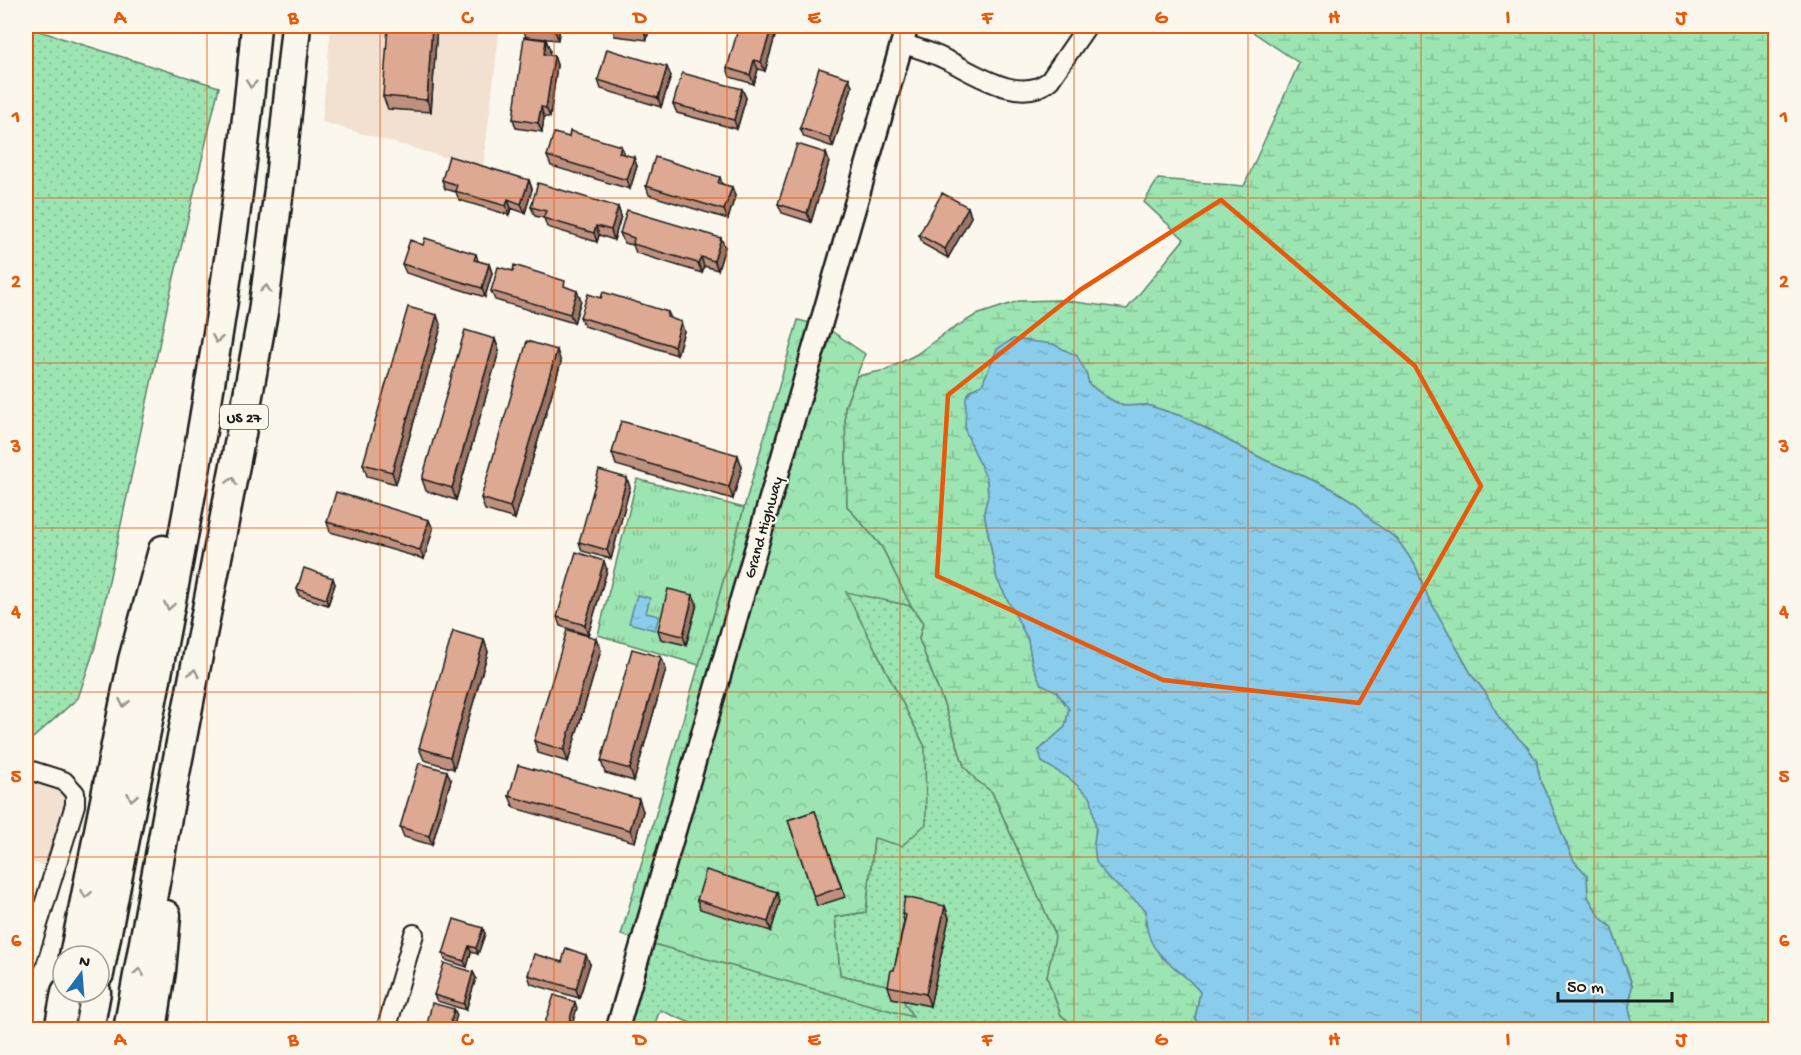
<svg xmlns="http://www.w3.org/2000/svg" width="1801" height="1055" viewBox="0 0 1801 1055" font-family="'Gochi Hand',sans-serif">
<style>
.built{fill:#f2e0d1}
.grass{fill:url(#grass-dots);stroke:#5c8067;stroke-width:1.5}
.forest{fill:url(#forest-crowns);stroke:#5c8067;stroke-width:1.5}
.wetland{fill:url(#wetland-marsh);stroke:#5c8067;stroke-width:1.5}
.park{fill:url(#park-tufts);stroke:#5c8067;stroke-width:1.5}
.water{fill:url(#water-ripples);stroke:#5e8698;stroke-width:1.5}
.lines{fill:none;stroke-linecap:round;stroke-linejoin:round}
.minor-casing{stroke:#1c1c1c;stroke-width:22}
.tertiary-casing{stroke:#1c1c1c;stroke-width:26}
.trunk-casing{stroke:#1c1c1c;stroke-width:33}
.minor{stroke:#fbf7ec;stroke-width:18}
.tertiary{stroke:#fbf7ec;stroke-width:21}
.trunk{stroke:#fbf7ec;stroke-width:28}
.wall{fill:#be917e;stroke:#1c1c1c;stroke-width:1.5}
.shaded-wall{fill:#9b7666;stroke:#1c1c1c;stroke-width:1.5}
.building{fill:#dda992;stroke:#1c1c1c;stroke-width:1.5}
.oneway{stroke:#97948e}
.marked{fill:none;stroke:#e8590c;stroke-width:4.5;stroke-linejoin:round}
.grid{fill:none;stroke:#e8590c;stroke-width:1.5;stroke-opacity:0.55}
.labels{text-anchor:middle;stroke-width:4.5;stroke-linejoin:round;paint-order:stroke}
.shield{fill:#fbf7ec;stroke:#5f5e5a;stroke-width:1.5}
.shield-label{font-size:15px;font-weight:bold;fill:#1c1c1c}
.street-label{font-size:16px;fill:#1c1c1c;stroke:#fbf7ec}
.neatline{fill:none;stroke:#e8590c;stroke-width:2}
.grid-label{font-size:20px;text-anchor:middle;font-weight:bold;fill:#e8590c}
</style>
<defs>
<pattern id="grass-dots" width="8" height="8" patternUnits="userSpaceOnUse" patternTransform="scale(1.5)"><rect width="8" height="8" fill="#9ce4b2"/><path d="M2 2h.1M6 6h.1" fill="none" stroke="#86c398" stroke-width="1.8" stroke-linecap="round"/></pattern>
<pattern id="forest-crowns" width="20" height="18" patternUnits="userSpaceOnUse" patternTransform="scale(1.5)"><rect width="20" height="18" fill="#9ce4b2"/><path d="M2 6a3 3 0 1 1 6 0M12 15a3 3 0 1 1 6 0" fill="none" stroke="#86c398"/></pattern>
<pattern id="wetland-marsh" width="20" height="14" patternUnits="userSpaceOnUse" patternTransform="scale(1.5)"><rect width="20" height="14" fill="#9ce4b2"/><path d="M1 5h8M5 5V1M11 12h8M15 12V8" fill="none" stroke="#86c398"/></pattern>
<pattern id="park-tufts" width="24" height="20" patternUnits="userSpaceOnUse" patternTransform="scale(1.5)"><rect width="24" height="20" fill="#9ce4b2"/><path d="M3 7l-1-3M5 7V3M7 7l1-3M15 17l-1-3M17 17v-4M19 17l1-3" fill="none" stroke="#86c398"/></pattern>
<pattern id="water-ripples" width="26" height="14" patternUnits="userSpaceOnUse" patternTransform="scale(1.5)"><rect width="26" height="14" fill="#8acceb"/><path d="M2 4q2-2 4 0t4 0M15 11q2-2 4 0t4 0" fill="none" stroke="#76afc9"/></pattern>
</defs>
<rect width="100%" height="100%" fill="#fbf7ec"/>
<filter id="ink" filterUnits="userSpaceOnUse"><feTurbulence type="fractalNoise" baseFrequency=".0167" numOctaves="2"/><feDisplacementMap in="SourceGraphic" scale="12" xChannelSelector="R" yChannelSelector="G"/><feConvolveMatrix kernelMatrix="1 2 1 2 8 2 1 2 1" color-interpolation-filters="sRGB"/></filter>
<g filter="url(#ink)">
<path class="built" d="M 331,26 L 500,26 L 483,168 L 322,122 Z
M 26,779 L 60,789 L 67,797 L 67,804 L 47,867 L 26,860 Z"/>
<path class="grass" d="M 26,27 L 219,87 L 168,303 L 95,647 L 78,698 L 26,744 Z
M 845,591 L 911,606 L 923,623 L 919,639 L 945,707 L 964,766 L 976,780 L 992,792 L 1053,929 L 1056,937 L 1047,977 L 1061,1015 L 1078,1029 L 707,1030 L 660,1010 L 653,1029 L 626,1030 L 650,943 L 912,1016 L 895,987 L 840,975 L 835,917 L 866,912 L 874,838 L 925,747 Z"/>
<path class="forest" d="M 798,320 L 815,324 L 635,939 L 621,935 Z
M 830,330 L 865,354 L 845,407 L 847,506 L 882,547 L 911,606 L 846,592 L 925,747 L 926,824 L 902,846 L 874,838 L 866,912 L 835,917 L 840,975 L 895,987 L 913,1017 L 650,943 Z"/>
<path class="wetland" d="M 1244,26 L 1775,26 L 1775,1029 L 1633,1029 L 1629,1008 L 1632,984 L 1611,927 L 1601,919 L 1588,897 L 1587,875 L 1574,861 L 1563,836 L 1551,804 L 1541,783 L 1536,760 L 1528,748 L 1499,719 L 1485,692 L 1473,677 L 1428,597 L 1415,565 L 1397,539 L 1371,521 L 1357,504 L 1331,488 L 1265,460 L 1184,417 L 1147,405 L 1123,406 L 1106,397 L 1089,384 L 1086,372 L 989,369 L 982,385 L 971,390 L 987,480 L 988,496 L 984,512 L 997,579 L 1028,640 L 1032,663 L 1041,683 L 1056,691 L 1069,709 L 1065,727 L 1039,750 L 1042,762 C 1054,769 1084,785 1091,798 C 1097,810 1096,833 1094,845 L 1128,894 L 1146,910 L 1145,924 L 1162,957 L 1190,980 L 1200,992 L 1195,1019 L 1204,1029 L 1078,1029 L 1061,1015 L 1047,977 L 1055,937 L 1053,929 L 992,792 L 976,780 L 964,766 L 945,707 L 919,639 L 923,623 L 910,604 L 882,547 L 847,506 L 845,407 L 857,376 L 886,370 L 917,354 L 944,334 L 976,315 L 1019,301 L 1060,300 L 1127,309 L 1184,239 L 1144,202 L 1158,179 L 1244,186 L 1299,63 Z"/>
<path class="park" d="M 637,479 L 744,508 L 699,665 L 598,635 Z"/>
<path class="water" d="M 1013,339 L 1053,344 L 1077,356 L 1086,372 L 1089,384 L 1106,397 L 1123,406 L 1147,405 L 1184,417 L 1265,460 L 1331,488 L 1357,504 L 1372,521 L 1397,539 L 1415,565 L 1428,597 L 1473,677 L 1485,692 L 1500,719 L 1528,748 L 1536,760 L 1541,783 L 1551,804 L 1563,836 L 1574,861 L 1587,875 L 1588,897 L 1601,918 L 1611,927 L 1632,985 L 1629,1008 L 1633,1029 L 1204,1029 L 1195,1019 L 1200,992 C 1175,961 1143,957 1146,910 L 1108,878 L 1096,862 L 1094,845 L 1096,830 L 1091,798 L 1069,778 L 1042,762 L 1039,750 L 1065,727 L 1069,709 L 1056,691 L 1041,684 L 1032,663 L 1028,640 L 997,579 L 984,512 L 988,496 L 987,480 L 965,430 L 966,397 L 971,390 L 982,385 L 997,349 Z
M 637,595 L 650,598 L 646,613 L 659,616 L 655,630 L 629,623 Z"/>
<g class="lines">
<g class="minor-casing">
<path id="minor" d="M 902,44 C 919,48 935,54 951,62 C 977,75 1022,105 1050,80 L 1087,26
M 26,769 L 64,781 L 75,793 L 75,805 L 26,963
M 386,1030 L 414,934"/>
</g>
<g class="tertiary-casing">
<path id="tertiary" d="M 617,1030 L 907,26"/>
</g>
<g class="trunk-casing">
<path id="trunk" d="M 74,956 L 133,660 L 163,550
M 99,974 C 158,660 229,345 256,26
M 59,1030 L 66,992
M 89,1030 L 96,992
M 128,1030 L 174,779 L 241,434 L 263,312 L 279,189 L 296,26
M 152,1030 L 161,971 L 166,915"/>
</g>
<use href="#minor" class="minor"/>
<use href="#tertiary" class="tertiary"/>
<use href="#trunk" class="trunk"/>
</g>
<path class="wall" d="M 437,26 L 431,112 L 388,109 L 383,96 Z
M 523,26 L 560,26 L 558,40 L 526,37 L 523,28 Z
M 612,26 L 649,26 L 647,40 L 615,36 Z
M 778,26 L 765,71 L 758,69 L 754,84 L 730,77 L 727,68 Z
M 846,26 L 871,26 L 869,32 Z
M 546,40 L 550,50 L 549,55 L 554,56 L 557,65 L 550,117 L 544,117 L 542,132 L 516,128 L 513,119 Z
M 671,76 L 661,107 L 601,89 L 598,80 Z
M 849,78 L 852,87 L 833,147 L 804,137 L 800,128 Z
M 742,89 L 746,98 L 737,129 L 677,113 L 673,104 Z
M 569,137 L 621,146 L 624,154 L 637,166 L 630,189 L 551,166 L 547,156 Z
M 826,153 L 829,162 L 811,222 L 782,213 L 778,204 Z
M 720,177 L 722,184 L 732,187 L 735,196 L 728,219 L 649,195 L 646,186 Z
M 442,180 L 529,180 L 532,189 L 525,213 L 511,208 L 509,215 L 459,200 L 456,192 L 445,189 Z
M 531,207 L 618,207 L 621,216 L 614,240 L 599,235 L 597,242 L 547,227 L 544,218 L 535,216 Z
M 968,207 L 971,217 L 948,258 L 923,244 L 919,235 Z
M 620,233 L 725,247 L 718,270 L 704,266 L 702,273 L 636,253 L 633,245 L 624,243 Z
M 423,245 L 476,254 L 478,261 L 489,264 L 492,273 L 485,297 L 406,273 L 402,264 Z
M 513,271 L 568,288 L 581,300 L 574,323 L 495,300 L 491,291 Z
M 601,298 L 668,312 L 671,318 L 684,331 L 677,355 L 584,326 L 580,317 Z
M 441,327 L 396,484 L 367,476 L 363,464 Z
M 495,339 L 499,351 L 456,500 L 426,491 L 422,479 Z
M 561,362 L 515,519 L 485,510 L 481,498 Z
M 612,453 L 742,467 L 733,499 L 616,465 Z
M 630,487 L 611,559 L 582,551 L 579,542 Z
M 327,522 L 433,529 L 424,559 L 330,532 Z
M 607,570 L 588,635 L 560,626 L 557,617 Z
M 335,584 L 328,605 L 299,596 L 297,589 Z
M 697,604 L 686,645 L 661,639 L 658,630 Z
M 484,640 L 488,652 L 454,769 L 424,760 L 419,748 Z
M 601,650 L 568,762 L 538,753 L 534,741 Z
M 661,657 L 666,669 L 634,781 L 605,773 L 601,761 Z
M 451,780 L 432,845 L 404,837 L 400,827 Z
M 509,796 L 643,811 L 635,842 L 514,808 Z
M 815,811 L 845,897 L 817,906 L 788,820 Z
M 777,892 L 780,901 L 771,931 L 700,909 L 697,900 Z
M 945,906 L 949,918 L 930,1006 L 892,998 L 888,986 L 894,970 L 904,921 L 902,914 Z
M 485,934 L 478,954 L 471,952 L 467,967 L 445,960 L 443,954 Z
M 590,964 L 579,998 L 531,984 L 528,975 Z
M 473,972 L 476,978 L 466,1010 L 437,1001 L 434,995 Z"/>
<path class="shaded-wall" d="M 432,26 L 437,26 L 431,112 L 427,100 Z
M 556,26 L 560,26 L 558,40 L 555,31 Z
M 645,26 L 649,26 L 647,40 L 644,31 Z
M 772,26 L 778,26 L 765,71 L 761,62 Z
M 866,26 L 871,26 L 869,32 Z
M 546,40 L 550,50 L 548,63 L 544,54 Z
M 554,56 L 557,65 L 550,117 L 546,108 Z
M 754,60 L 758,69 L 754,84 L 750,75 Z
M 667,67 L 671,76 L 661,107 L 658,98 Z
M 849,78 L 852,87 L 833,147 L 830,138 Z
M 742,89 L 746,98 L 737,129 L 734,120 Z
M 541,107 L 544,117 L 542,132 L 538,123 Z
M 621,146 L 625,155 L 619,153 Z
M 826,153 L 829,162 L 811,222 L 807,213 Z
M 634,157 L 637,166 L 630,189 L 627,180 Z
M 529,180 L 532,189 L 525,213 L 521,204 Z
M 732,187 L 735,196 L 728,219 L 724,210 Z
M 508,199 L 511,208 L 509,215 L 506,206 Z
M 618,207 L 621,216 L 614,240 L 611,230 Z
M 968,207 L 971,217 L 948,258 L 945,249 Z
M 596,226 L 599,235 L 597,242 L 594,233 Z
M 721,238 L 725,247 L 718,270 L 714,261 Z
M 701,257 L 704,266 L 702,273 L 698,263 Z
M 489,264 L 492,273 L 485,297 L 482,288 Z
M 577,291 L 581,300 L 574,323 L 570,314 Z
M 437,315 L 441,327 L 396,484 L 392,472 Z
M 681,322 L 684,331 L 677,355 L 674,346 Z
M 495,339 L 499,351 L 456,500 L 452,488 Z
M 557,350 L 561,362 L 515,519 L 510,507 Z
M 738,455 L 742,467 L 733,499 L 729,487 Z
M 627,478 L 630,487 L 611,559 L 607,550 Z
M 429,520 L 433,529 L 424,559 L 420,550 Z
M 604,561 L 607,570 L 588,635 L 585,625 Z
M 333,578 L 335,584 L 328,605 L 326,599 Z
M 693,595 L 697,604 L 686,645 L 683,636 Z
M 596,638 L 601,650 L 568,762 L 564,750 Z
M 484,640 L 488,652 L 454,769 L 450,757 Z
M 661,657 L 666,669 L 634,781 L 630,769 Z
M 447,771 L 451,780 L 432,845 L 429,836 Z
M 639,799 L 643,811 L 635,842 L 630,830 Z
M 777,892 L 780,901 L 771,931 L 768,922 Z
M 945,906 L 949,918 L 930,1006 L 926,994 Z
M 483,928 L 485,934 L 478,954 L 476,948 Z
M 469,946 L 471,952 L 467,967 L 464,961 Z
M 586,955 L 590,964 L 579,998 L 576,989 Z
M 473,972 L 476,978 L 466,1010 L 464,1004 Z
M 575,1002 L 577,1008 L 571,1029 L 567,1029 Z
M 454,1009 L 457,1015 L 453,1029 L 449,1029 Z"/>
<path class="building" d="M 388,26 L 432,26 L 427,100 L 383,96 Z
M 523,26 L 556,26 L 555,31 L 523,28 Z
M 612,26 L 645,26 L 644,31 L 612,27 Z
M 739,26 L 772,26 L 761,62 L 754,60 L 750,75 L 727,68 Z
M 524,37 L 546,40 L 544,54 L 554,56 L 546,108 L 541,107 L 538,123 L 513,119 Z
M 607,49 L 667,67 L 658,98 L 598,80 Z
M 819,68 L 849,78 L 830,138 L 800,128 Z
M 682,73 L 742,89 L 734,120 L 673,104 Z
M 570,131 L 621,146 L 619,153 L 634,157 L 627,180 L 547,156 L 554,133 L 569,137 Z
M 797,144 L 826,153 L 807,213 L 778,204 Z
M 449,156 L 529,180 L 521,204 L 508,199 L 506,206 L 455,191 L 457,185 L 442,180 Z
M 655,157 L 720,177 L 718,183 L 732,187 L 724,210 L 646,186 Z
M 538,183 L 618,207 L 611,230 L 596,226 L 594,233 L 543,218 L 546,211 L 531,207 Z
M 942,193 L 968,207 L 945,249 L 919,235 Z
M 627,210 L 721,238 L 714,261 L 701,257 L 698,263 L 633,244 L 634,238 L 620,233 Z
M 425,238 L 476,254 L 474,260 L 489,264 L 482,288 L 402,264 L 410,240 L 423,245 Z
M 514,265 L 565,281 L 564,286 L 577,291 L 570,314 L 491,291 L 498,267 L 513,271 Z
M 603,292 L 668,312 L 667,317 L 681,322 L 674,346 L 580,317 L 588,294 L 601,298 Z
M 408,307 L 437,315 L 392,472 L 363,464 Z
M 465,330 L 495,339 L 452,488 L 422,479 Z
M 527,341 L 557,350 L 510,507 L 481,498 Z
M 621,421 L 738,455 L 729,487 L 612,453 Z
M 599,470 L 627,478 L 607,550 L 579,542 Z
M 336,492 L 429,520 L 420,550 L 327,522 Z
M 576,552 L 604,561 L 585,625 L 557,617 Z
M 304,568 L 333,578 L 326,599 L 297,589 Z
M 668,589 L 693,595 L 683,636 L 658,630 Z
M 567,630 L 596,638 L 564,750 L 534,741 Z
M 453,631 L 484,640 L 450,757 L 419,748 Z
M 632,649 L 661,657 L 630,769 L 601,761 Z
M 419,763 L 447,771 L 429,836 L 400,827 Z
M 518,765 L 639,799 L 630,830 L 509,796 Z
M 815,811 L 841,887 L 814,897 L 788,820 Z
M 706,870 L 777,892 L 768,922 L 697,900 Z
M 905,897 L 945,906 L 926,994 L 888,986 L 891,970 L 894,970 L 906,915 L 902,914 Z
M 454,919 L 483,928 L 476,948 L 469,946 L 464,961 L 443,954 Z
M 566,948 L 586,955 L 576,989 L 528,975 L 534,954 L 562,962 Z
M 444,963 L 473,972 L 464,1004 L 434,995 Z
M 554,995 L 575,1002 L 567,1029 L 555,1029 L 544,1026 Z
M 432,1003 L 454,1009 L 449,1029 L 426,1029 Z"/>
<defs><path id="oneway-chevron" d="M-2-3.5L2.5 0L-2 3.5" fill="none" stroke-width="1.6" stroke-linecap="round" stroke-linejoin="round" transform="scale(1.5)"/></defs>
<g class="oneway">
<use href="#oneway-chevron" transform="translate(251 84) rotate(96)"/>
<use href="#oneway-chevron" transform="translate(266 289) rotate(-83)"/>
<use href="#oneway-chevron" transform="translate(217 339) rotate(100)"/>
<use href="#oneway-chevron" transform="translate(232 481) rotate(-78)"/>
<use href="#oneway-chevron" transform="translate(169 606) rotate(100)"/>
<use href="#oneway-chevron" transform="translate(194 673) rotate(-79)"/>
<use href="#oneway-chevron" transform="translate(124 703) rotate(101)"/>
<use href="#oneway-chevron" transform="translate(132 797) rotate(101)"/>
<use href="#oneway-chevron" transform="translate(86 894) rotate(101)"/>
<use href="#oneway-chevron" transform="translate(139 972) rotate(-80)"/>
</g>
</g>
<path class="marked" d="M 1221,200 L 1415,366 L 1481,486 L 1359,703 L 1163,680 L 937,576 L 948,395 L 1080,290 Z"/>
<path class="grid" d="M 207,26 L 207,1030M 380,26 L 380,1030M 554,26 L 554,1030M 727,26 L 727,1030M 900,26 L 900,1030M 1074,26 L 1074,1030M 1248,26 L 1248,1030M 1421,26 L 1421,1030M 1594,26 L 1594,1030M 26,198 L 1776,198M 26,363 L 1776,363M 26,528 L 1776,528M 26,692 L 1776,692M 26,857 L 1776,857"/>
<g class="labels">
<rect class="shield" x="220" y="405" width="48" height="24" rx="4.5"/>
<g class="shield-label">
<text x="244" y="422">US 27</text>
</g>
<g class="street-label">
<text transform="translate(762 527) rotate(-74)" y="6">Grand Highway</text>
</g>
</g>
<rect width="1801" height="1055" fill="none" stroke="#fbf7ec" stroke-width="66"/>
<g transform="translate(81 974) rotate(16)"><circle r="28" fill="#fbf7ec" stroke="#a29f99" stroke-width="1.5"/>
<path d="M0-4.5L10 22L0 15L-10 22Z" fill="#1f6fb2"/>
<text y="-9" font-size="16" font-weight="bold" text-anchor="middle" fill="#1c1c1c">N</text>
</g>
<path d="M1558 992v9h114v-9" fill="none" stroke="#1c1c1c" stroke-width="3"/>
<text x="1567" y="992" font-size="18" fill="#1c1c1c" stroke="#fbf7ec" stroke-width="4.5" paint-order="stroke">50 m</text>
<rect x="33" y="33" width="1735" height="989" class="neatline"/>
<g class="grid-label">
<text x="120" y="23">A</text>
<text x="293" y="23">B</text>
<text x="467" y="23">C</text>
<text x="640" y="23">D</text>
<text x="814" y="23">E</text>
<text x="987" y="23">F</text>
<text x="1161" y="23">G</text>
<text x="1334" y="23">H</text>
<text x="1508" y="23">I</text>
<text x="1681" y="23">J</text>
<text x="16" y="122">1</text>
<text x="1784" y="122">1</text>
<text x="16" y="287">2</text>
<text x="1784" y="287">2</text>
<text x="16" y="452">3</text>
<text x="1784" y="452">3</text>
<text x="16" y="617">4</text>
<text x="1784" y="617">4</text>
<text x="16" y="782">5</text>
<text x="1784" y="782">5</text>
<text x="16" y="946">6</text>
<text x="1784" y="946">6</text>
<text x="120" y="1045">A</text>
<text x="293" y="1045">B</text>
<text x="467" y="1045">C</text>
<text x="640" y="1045">D</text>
<text x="814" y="1045">E</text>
<text x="987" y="1045">F</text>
<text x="1161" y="1045">G</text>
<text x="1334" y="1045">H</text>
<text x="1508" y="1045">I</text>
<text x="1681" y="1045">J</text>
</g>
</svg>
